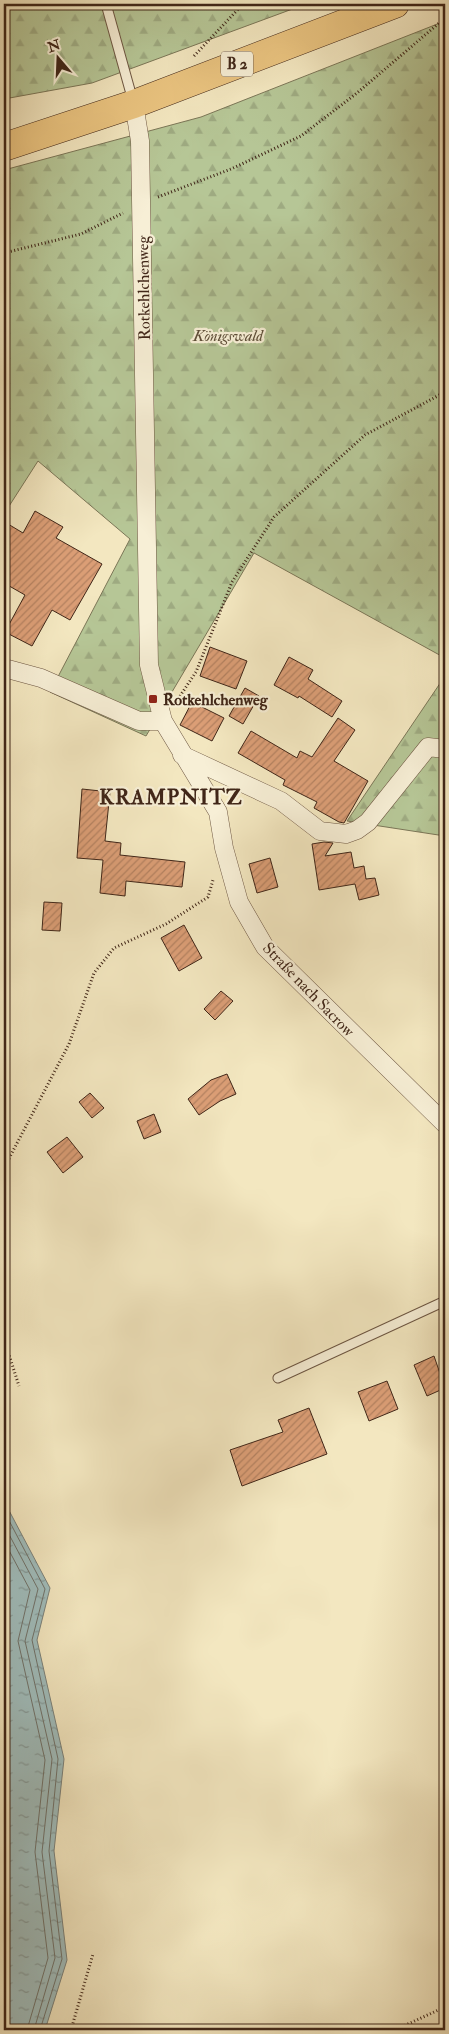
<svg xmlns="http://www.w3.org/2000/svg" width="449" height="2034" viewBox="0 0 449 2034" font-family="'IM FELL Double Pica',serif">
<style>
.forest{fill:url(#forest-firs);stroke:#7b7657}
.water{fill:url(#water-ripples);stroke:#7a817a}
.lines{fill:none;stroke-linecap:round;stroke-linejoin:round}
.shore{stroke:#70726a;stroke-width:1}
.building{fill:url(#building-hatch);stroke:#402618}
.lane-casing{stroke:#6d5642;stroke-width:11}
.street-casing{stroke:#6d5642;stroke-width:19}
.primary-casing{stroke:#402618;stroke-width:29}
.path{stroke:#402618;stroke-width:3;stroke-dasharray:1 2.5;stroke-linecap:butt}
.lane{stroke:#f7efd6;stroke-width:9}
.street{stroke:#f7efd6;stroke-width:18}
.primary{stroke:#eac480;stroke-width:28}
.poi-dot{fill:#8f2418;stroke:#f7efd6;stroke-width:2}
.labels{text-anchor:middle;stroke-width:4.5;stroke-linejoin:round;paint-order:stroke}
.shield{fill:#f7efd6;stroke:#776251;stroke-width:1}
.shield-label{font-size:15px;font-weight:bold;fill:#402618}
.street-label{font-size:16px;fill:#402618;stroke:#f7efd6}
.park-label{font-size:16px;font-style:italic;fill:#5e4e38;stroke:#f7efd6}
.poi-label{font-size:16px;font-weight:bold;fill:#402618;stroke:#f7efd6;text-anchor:start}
.district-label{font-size:21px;font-weight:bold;letter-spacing:1px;fill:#402618;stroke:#f7efd6}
</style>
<defs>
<pattern id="forest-firs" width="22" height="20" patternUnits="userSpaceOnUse" patternTransform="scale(1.25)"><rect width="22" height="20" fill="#b6c696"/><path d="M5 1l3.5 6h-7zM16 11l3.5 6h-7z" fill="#9eaa81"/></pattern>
<pattern id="water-ripples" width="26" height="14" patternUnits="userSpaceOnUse" patternTransform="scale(1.25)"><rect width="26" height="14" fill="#a0bdbc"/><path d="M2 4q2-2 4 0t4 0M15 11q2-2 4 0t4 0" fill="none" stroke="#849998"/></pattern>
<pattern id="building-hatch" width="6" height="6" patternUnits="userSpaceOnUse" patternTransform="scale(1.25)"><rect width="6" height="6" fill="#db9e76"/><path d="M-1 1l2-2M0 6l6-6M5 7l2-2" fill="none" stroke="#b38160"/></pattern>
</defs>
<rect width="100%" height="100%" fill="#f3e7c0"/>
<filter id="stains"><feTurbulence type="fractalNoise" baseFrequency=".004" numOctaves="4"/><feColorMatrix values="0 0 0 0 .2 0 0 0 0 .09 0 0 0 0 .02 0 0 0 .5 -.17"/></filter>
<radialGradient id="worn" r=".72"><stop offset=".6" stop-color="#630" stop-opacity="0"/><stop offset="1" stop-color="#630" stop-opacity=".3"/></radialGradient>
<path class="forest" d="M 4,4 L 306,4 L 92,83 L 4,99 Z
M 445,21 L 445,658 L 254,553 L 146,736 L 50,692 L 130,539 L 38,461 L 4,514 L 4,170 L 201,117 Z
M 445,676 L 445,836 L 347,821 Z"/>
<path class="water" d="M 4,1501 L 50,1588 L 37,1640 L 64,1759 L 54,1851 L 67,1960 L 45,2030 L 4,2030 Z"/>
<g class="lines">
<path class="shore" d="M 4,1511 L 45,1589 L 32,1640 L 58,1759 L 49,1851 L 62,1959 L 40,2030
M 4,1525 L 38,1589 L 25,1641 L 52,1759 L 42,1852 L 55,1958 L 34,2030
M 4,1541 L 30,1590 L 18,1641 L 45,1760 L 35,1852 L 48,1958 L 27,2030"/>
</g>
<path class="building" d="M 35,511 L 63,527 L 56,538 L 102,564 L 70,620 L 52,610 L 32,646 L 5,632 L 25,595 L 4,583 L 4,533 L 8,524 L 23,533 Z
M 210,647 L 247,661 L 236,689 L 200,676 Z
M 289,657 L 313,670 L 308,679 L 342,701 L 332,717 L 299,696 L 298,698 L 274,685 Z
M 245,688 L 259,696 L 243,724 L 229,716 Z
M 192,702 L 224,718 L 212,741 L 180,725 Z
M 338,718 L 355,730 L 334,761 L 368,781 L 344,823 L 339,822 L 314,808 L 317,802 L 283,785 L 285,780 L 238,753 L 251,731 L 297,758 L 300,751 L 312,757 Z
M 82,789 L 110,792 L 105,841 L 121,843 L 120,855 L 185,862 L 182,887 L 126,881 L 125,896 L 100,893 L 103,860 L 77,858 Z
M 324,842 L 333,843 L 325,856 L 351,852 L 354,868 L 364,866 L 366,879 L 375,878 L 379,895 L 359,900 L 355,884 L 319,890 L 312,844 Z
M 270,858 L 278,887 L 257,893 L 249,864 Z
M 44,902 L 62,903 L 60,931 L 42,930 Z
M 184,925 L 202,958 L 179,971 L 161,938 Z
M 221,991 L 233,1001 L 215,1020 L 204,1009 Z
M 227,1074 L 236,1094 L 220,1101 L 199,1115 L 188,1099 L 211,1080 Z
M 90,1093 L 104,1108 L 92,1118 L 79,1102 Z
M 154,1114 L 161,1132 L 144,1139 L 137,1121 Z
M 67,1137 L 83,1157 L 63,1173 L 47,1152 Z
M 434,1356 L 445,1388 L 427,1396 L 414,1365 Z
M 387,1381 L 398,1409 L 369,1421 L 358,1392 Z
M 309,1408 L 327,1454 L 242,1486 L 230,1450 L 283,1432 L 278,1420 Z"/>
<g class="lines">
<g class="lane-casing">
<path id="lane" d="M 106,4 L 133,101
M 278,1378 L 445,1301"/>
</g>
<g class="street-casing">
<path id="street" d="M 134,104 L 140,141 L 149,665 L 163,721 L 218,812 L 224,848 L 239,902 L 265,947 L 445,1124
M 4,668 L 41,678 L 139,721 L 163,721
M 182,755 L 281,801 L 320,831 L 346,834 L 357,830 L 368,822 L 428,747 L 445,749"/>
</g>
<g class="primary-casing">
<path id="primary" d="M 4,147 L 134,104 L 395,4"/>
</g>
<path class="path" d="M 194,56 L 243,4
M 158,197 L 231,169 L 301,136 L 357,93 L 445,18
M 4,253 L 81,234 L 123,213
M 176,702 L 196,672 L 232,582 L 274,517 L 365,435 L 445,392
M 4,1168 L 69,1044 L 94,973 L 114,948 L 166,924 L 208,897 L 213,880
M 4,1339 L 19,1386
M 71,2030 L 93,1954
M 395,2030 L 445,2007"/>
<use href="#lane" class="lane"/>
<use href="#street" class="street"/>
<use href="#primary" class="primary"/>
</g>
<rect class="poi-dot" x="148" y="694" width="10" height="10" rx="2.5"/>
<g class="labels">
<rect class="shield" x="221" y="51.5" width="32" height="25" rx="4"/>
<g class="shield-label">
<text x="237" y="69">B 2</text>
</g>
<g class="street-label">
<text transform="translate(143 288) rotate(-91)" y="6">Rotkehlchenweg</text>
<text transform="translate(309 989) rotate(46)" y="6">Straße nach Sacrow</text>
</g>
<g class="park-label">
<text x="228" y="341">Königswald</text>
</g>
<g class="poi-label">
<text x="163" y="705">Rotkehlchenweg</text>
</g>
<g class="district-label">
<text x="171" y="804">KRAMPNITZ</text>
</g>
</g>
<rect width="449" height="2034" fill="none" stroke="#f3e7c0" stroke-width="20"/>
<rect x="5" y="5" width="439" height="2024" fill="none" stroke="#402618" stroke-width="2.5"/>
<rect x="10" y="10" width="429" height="2014" fill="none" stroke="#402618"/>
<g transform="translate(58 58) rotate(341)" stroke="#f7efd6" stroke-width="4" paint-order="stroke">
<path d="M0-4L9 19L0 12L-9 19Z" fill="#402618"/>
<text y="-8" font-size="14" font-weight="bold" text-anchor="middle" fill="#402618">N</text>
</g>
<rect width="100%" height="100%" filter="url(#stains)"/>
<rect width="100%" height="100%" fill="url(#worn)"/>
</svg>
